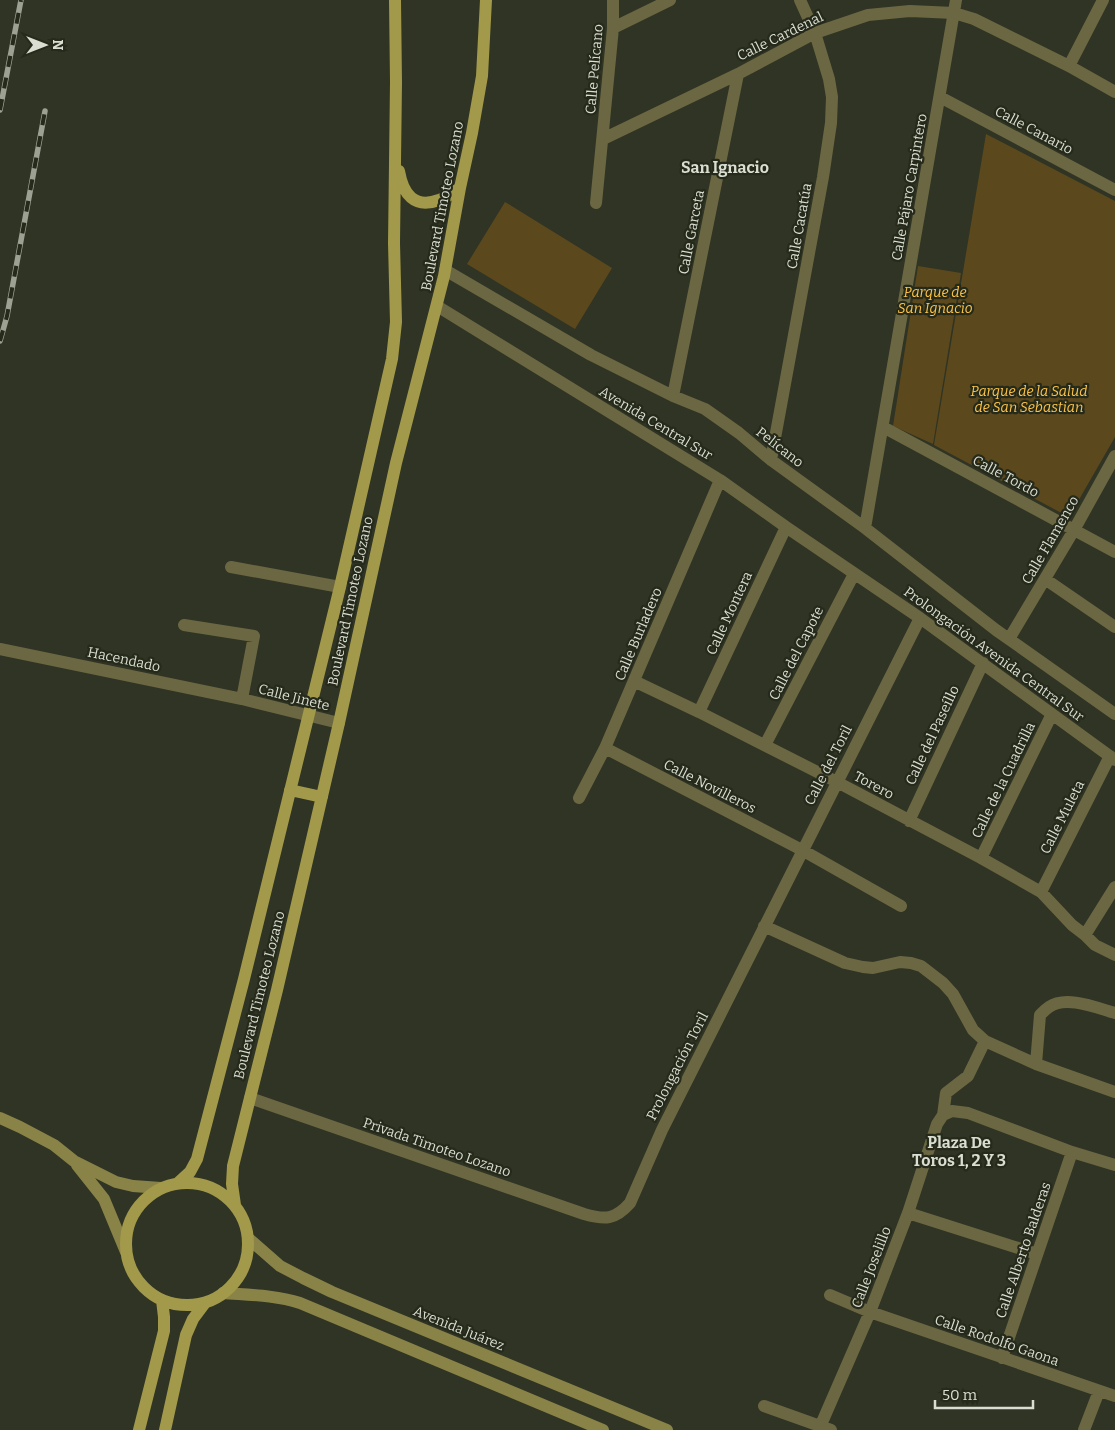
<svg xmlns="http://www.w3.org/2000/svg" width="1115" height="1430" viewBox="0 0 1115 1430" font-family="Bitter,serif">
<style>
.green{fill:#5c481d}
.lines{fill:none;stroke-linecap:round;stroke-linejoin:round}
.minor{stroke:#6b6742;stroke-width:12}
.secondary{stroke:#8a8347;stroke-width:12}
.primary{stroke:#a2994a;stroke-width:12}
.rail-casing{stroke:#9da194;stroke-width:5.5}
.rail{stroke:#252a1a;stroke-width:4;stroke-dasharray:11;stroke-linecap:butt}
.labels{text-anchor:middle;stroke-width:4.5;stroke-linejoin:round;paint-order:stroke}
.street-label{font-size:14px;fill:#d9ddd2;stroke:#252a1a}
.park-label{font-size:14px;font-style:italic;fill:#fcc347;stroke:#252a1a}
.quarter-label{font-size:16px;font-weight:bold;fill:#d9ddd2;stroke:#252a1a}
</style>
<rect width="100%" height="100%" fill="#2f3424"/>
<path class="green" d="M 986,134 L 1115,201 L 1115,437 L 1069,517 L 934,445 Z
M 505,202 L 612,268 L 575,329 L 467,264 Z
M 918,266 L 961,273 L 933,444 L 893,426 Z"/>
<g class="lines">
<path class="minor" d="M 613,28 L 670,0
M 1069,66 L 1103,0
M 940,97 L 1115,190
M 603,139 L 738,74 L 815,33 L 868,15 L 910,11 L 954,13 L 974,19 L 1069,66 L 1115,92
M 596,203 L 613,28 L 613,0
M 445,270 L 591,355 L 673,396 L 705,409 L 739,433 L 771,460 L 865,528 L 996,630 L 1115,714
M 437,306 L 720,480 L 786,527 L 920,618 L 1115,760
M 673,396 L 738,74
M 883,427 L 1115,552
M 771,460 L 823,177 L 831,123 L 832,97 L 829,79 L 815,33 L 800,0
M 865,528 L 956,0
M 231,567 L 340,587
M 1045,579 L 1115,627
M 184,625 L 254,636 L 242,699
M 1009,639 L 1074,530 L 1115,456
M 0,649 L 242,699 L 339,723
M 634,681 L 699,712 L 837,782 L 981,858 L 1041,892 L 1072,925 L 1085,935 L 1095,945 L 1115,955
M 699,712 L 786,527
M 765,745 L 854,574
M 605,748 L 802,850 L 901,906
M 579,798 L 605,748 L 720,480
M 909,821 L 983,663
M 981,858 L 1052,714
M 1041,892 L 1110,756
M 764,926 L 845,963 L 863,967 L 873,968 L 900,962 L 911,963 L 921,966 L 943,983 L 953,994 L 973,1030 L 985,1041 L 1036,1064 L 1040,1015 C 1043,1012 1046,1009 1049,1007 C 1066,995 1097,1008 1115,1013
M 1085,935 L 1115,887
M 1036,1064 L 1115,1092
M 250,1098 L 584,1214 C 605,1220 615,1220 630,1203 L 662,1130 L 920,618
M 943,1115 L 952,1111 L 968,1113 L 1072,1152 L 1115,1165
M 908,1213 L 1037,1254
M 830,1295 L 870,1312 L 1115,1396
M 1002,1358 L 1072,1152
M 764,1406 L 831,1430
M 820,1427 L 870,1312 L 908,1213 L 937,1124 L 943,1115 L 946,1093 L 968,1076 L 985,1041
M 1084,1430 L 1099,1391"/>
<path class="secondary" d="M 0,1118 L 20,1127 L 54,1145 L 74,1161 L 116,1182 L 133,1186 L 161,1188
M 77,1165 L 104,1199 L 126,1252
M 248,1238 L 280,1266 L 303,1278 L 332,1292 L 667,1430
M 223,1293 C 249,1295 275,1295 300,1303 L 603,1430"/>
<path class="primary" d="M 399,171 C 403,194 414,209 439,200 C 446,198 454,192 460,188
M 290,790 L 322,797
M 178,1183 L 190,1172 L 197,1159 L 244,979 L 340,587 L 392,359 L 396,322 L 394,243 L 396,82 L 395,0
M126 1244a61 61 0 1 1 122 0a61 61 0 1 1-122 0Z
M 235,1205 L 232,1184 L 233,1166 L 277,990 L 339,723 L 396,463 L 444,276 L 460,188 L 472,133 L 482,76 L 486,0
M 139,1430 L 164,1331 L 164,1317 L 162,1300
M 165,1430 L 186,1335 L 193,1319 L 205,1303"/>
<g class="rail-casing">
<path id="rail" d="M 0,110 L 21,0
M 0,341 L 7,316 L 45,111"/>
</g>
<use href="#rail" class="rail"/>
</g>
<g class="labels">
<g class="street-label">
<text transform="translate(780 36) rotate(-26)" y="5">Calle Cardenal</text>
<text transform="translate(594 69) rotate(-85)" y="5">Calle Pelícano</text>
<text transform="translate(1034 130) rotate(28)" y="5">Calle Canario</text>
<text transform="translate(909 187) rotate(-80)" y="5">Calle Pájaro Carpintero</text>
<text transform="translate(442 206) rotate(-79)" y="5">Boulevard Timoteo Lozano</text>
<text transform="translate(799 226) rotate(-80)" y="5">Calle Cacatúa</text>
<text transform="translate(691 232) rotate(-79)" y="5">Calle Garceta</text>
<text transform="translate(656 423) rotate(31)" y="5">Avenida Central Sur</text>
<text transform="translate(780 447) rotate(38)" y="5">Pelícano</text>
<text transform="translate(1006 476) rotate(28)" y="5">Calle Tordo</text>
<text transform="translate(1050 540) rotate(-60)" y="5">Calle Flamenco</text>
<text transform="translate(350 601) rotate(-78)" y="5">Boulevard Timoteo Lozano</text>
<text transform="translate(729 613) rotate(-65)" y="5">Calle Montera</text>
<text transform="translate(638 634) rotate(-67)" y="5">Calle Burladero</text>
<text transform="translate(796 653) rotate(-63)" y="5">Calle del Capote</text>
<text transform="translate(994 654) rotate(36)" y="5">Prolongación Avenida Central Sur</text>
<text transform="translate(124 659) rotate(12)" y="5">Hacendado</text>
<text transform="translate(294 697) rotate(14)" y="5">Calle Jinete</text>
<text transform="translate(932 735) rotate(-65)" y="5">Calle del Paseíllo</text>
<text transform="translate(828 765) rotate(-63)" y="5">Calle del Toril</text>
<text transform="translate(1003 780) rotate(-64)" y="5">Calle de la Cuadrilla</text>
<text transform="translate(874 785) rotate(28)" y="5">Torero</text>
<text transform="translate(710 786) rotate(27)" y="5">Calle Novilleros</text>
<text transform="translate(1062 817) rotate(-63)" y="5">Calle Muleta</text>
<text transform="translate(259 995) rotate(-76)" y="5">Boulevard Timoteo Lozano</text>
<text transform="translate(677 1066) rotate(-63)" y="5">Prolongación Toril</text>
<text transform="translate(437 1147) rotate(19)" y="5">Privada Timoteo Lozano</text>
<text transform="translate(1023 1250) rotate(-71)" y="5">Calle Alberto Balderas</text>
<text transform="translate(871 1267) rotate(-69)" y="5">Calle Joselillo</text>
<text transform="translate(459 1328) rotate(22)" y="5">Avenida Juárez</text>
<text transform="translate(997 1340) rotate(19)" y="5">Calle Rodolfo Gaona</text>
</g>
<g class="park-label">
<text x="935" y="297">Parque de<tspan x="935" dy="16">San Ignacio</tspan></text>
<text x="1029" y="396">Parque de la Salud<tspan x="1029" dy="16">de San Sebastian</tspan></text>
</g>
<g class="quarter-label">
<text x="725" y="173">San Ignacio</text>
<text x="959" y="1148">Plaza De<tspan x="959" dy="18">Toros 1, 2 Y 3</tspan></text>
</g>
</g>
<g transform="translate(45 45) rotate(90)" stroke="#252a1a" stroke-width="4" paint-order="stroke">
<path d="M0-4L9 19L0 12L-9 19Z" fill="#d9ddd2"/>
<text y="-8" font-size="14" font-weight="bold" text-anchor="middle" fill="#d9ddd2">N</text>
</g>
<path d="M935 1400v8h98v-8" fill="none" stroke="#d9ddd2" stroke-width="2.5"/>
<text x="942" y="1400" font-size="15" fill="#d9ddd2" stroke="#252a1a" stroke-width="4" paint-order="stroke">50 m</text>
</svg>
